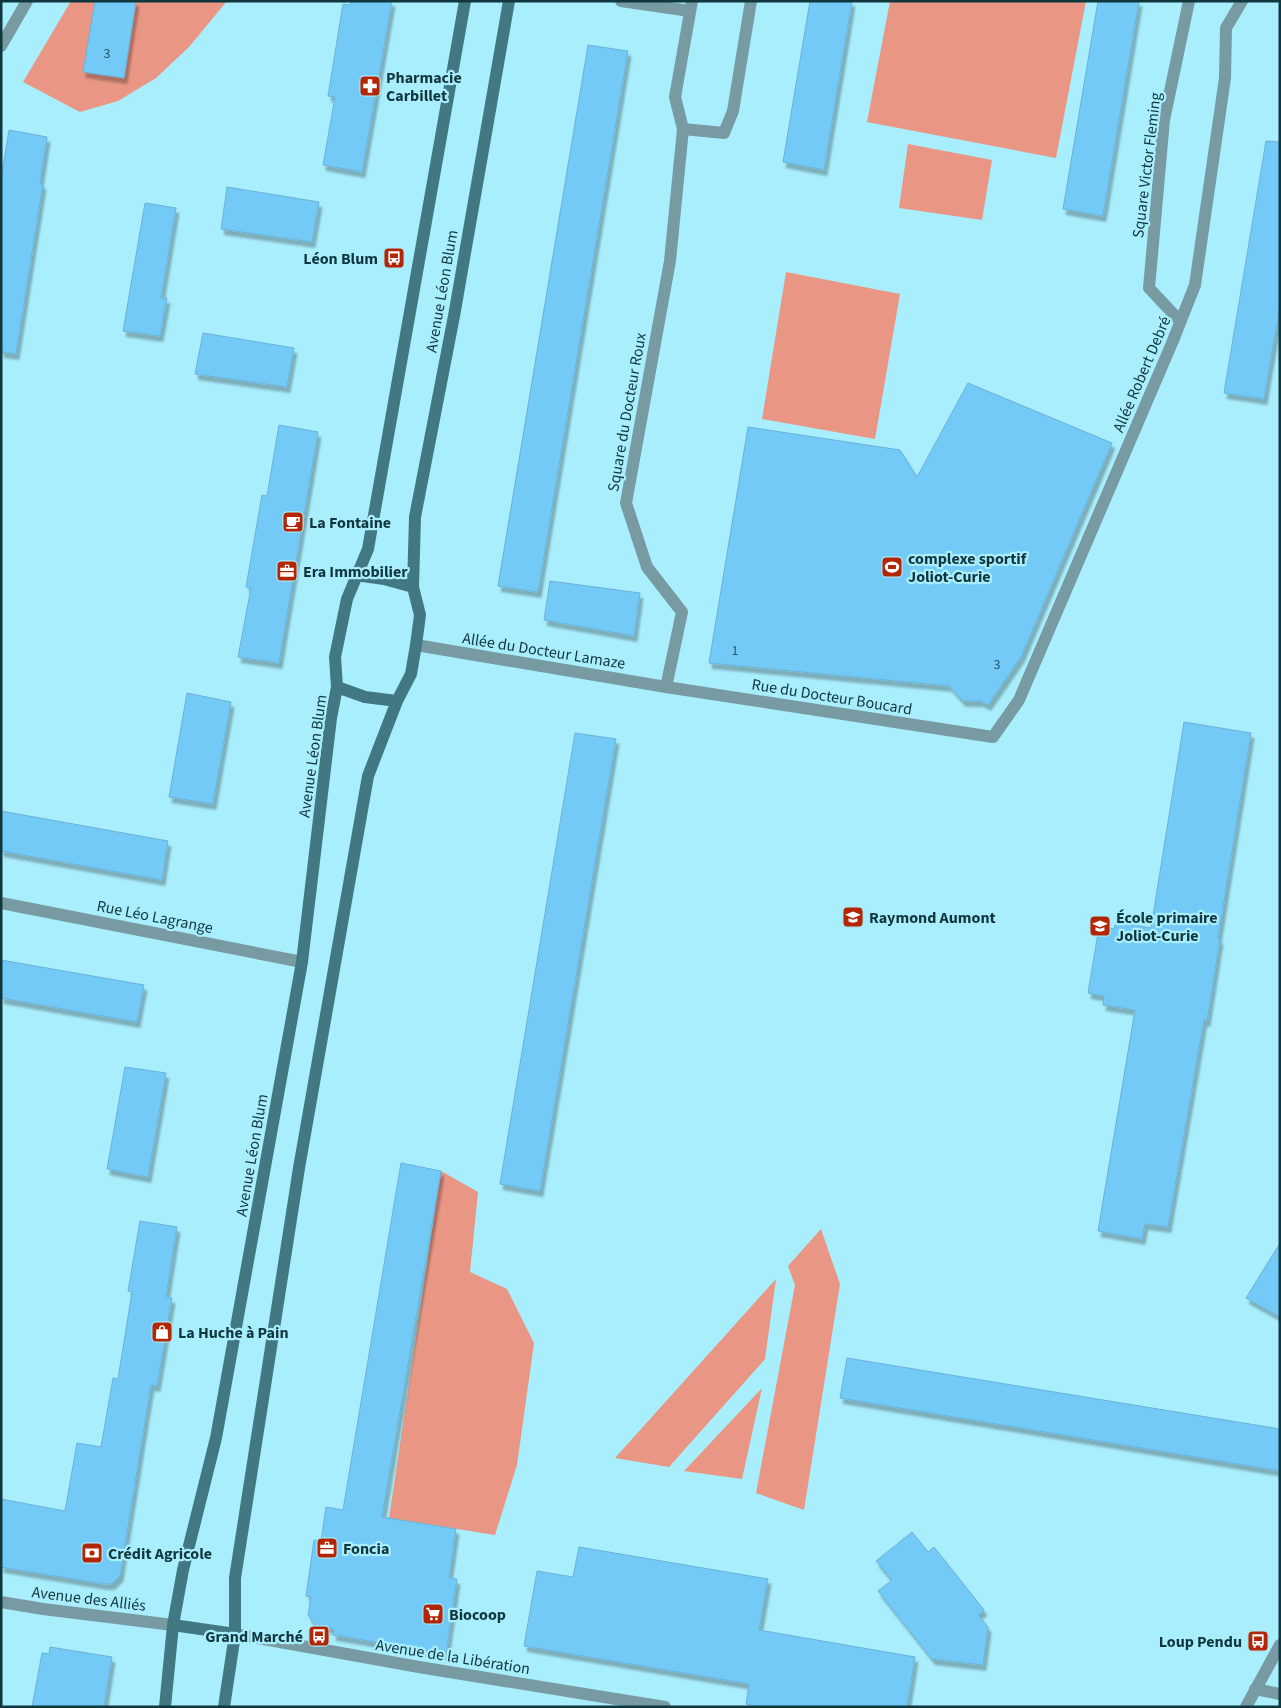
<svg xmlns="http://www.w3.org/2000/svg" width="1281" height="1708" viewBox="0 0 1281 1708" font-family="'Source Sans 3',sans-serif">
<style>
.green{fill:#e99784}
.building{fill:#73caf7;stroke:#6bb1d6;filter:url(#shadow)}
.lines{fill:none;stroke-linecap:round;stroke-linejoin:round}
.minor{stroke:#789aa2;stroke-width:12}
.secondary{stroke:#417883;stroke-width:12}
.labels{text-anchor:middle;stroke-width:4.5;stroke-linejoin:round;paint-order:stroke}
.number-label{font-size:14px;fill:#295b6c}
.poi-label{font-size:16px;font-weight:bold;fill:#10363e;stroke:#a9eefd;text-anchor:start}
.street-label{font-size:16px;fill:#10363e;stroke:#a9eefd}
</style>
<defs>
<filter id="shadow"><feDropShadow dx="3" dy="5.5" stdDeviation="1" flood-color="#0004"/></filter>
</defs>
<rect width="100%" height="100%" fill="#a9eefd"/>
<path class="green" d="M 71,1 L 227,1 L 189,47 L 156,78 L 118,101 L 80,112 L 23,82 Z
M 890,1 L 1086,1 L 1056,158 L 867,122 Z
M 908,144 L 992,160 L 982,220 L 899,208 Z
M 786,272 L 900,294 L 875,439 L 762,419 Z
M 441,1171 L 478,1192 L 470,1272 L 507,1289 L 534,1343 L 517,1465 L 495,1535 L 389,1518 Z
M 821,1229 L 840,1284 L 804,1510 L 756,1493 L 795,1285 L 788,1266 Z
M 776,1279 L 765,1359 L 669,1467 L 615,1458 Z
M 762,1388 L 742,1479 L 684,1471 Z"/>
<path class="building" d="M 95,1 L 136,1 L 124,78 L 83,72 Z
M 351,1 L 392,1 L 362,172 L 323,165 L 335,97 L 328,96 L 343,4 L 350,5 Z
M 810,1 L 852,1 L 824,170 L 783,162 Z
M 1098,1 L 1139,1 L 1103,216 L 1063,209 Z
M 588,45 L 628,51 L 538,592 L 498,586 Z
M 9,130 L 47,137 L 40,183 L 43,184 L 16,354 L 1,352 L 1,179 Z
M 1266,141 L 1280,142 L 1280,306 L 1264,399 L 1224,393 Z
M 227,187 L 319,202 L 312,242 L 221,229 Z
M 145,203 L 176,208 L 161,298 L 167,298 L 160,336 L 123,331 Z
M 203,333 L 294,348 L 287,387 L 195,374 Z
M 968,383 L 1112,443 L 1021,657 L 988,705 L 980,701 L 963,701 L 949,686 L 709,663 L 748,427 L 900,450 L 917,477 Z
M 279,425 L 318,432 L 279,663 L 238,657 L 251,588 L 246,587 L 262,495 L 267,496 Z
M 550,581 L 640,593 L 634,636 L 544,620 Z
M 187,693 L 231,702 L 213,804 L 169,797 Z
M 1184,722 L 1251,733 L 1218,939 L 1220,939 L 1207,1021 L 1204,1020 L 1168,1227 L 1145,1224 L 1142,1239 L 1098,1231 L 1135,1010 L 1103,1005 L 1104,996 L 1088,993 L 1099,927 L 1114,929 L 1116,922 L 1151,928 Z
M 575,733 L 616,739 L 540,1191 L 500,1184 Z
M 1,811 L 168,841 L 162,880 L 1,851 Z
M 1,960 L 144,985 L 137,1022 L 1,998 Z
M 125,1067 L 166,1073 L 148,1177 L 107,1169 Z
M 401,1163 L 441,1171 L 382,1517 L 456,1529 L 449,1578 L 457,1579 L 446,1654 L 333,1635 L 334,1629 L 316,1626 L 308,1615 L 311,1597 L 306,1596 L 314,1540 L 321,1541 L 326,1507 L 343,1510 Z
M 140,1221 L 177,1227 L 166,1297 L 172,1298 L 157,1386 L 151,1385 L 120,1576 L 112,1584 L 104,1584 L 1,1567 L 1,1499 L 65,1511 L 77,1443 L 101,1447 L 113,1378 L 118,1379 L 132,1292 L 128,1291 Z
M 1280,1243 L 1280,1317 L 1246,1298 Z
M 847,1358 L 1280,1429 L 1280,1471 L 840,1398 Z
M 912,1532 L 928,1552 L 934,1547 L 984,1610 L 978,1615 L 988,1627 L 983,1665 L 932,1659 L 878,1591 L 892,1580 L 876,1561 Z
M 579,1547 L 768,1579 L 759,1630 L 915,1657 L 907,1707 L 760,1707 L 746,1704 L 749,1684 L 524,1646 L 537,1571 L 573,1577 Z
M 50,1647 L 112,1657 L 104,1707 L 32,1707 L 42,1653 L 49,1654 Z"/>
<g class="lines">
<path class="minor" d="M 621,1 L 690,11
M 692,1 L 675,97 L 683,129 L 724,133 L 733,111 L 751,1
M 1,46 L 27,1
M 1180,321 L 1149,288 L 1164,120 L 1189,1
M 416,645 L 666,687 L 993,737 L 1019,700 L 1172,343 L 1195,285 L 1225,78 L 1226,28 L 1242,1
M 666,687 L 682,612 L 647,567 L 626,503 L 670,261 L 683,129
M 1,903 L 302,962
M 1,1602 L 43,1609 L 173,1625
M 235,1634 L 419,1667 L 665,1707
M 1255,1689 L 1280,1694
M 1246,1707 L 1280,1645"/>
<path class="secondary" d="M 356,575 L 384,579 L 413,587
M 337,687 L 365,697 L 397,701
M 173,1625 L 235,1634
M 165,1707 L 173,1625 L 183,1570 L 216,1438 L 302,962 L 331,718 L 337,687 L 335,657 L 347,599 L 368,549 L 465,1
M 224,1707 L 235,1634 L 235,1578 L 299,1168 L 368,776 L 397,701 L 411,674 L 416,645 L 420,615 L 413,587 L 415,517 L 454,316 L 509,1"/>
</g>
<defs>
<g id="pharmacy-square" transform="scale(1.125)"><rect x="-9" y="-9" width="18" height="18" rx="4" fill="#b22605" stroke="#a9eefd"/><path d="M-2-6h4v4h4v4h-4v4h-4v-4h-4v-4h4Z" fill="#fff"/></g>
<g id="bus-square" transform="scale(1.125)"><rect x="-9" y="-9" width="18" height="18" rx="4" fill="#b22605" stroke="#a9eefd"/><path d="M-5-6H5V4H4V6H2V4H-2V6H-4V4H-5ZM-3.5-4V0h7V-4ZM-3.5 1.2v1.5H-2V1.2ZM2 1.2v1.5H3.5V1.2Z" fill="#fff"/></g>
<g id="cafe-square" transform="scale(1.125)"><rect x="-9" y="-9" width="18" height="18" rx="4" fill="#b22605" stroke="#a9eefd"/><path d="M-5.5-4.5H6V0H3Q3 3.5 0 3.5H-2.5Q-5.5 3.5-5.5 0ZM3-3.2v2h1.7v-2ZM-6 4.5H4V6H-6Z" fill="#fff"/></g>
<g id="stadium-square" transform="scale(1.125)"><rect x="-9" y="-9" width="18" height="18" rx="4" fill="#b22605" stroke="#a9eefd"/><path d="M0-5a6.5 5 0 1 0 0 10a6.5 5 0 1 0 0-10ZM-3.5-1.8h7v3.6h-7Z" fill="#fff"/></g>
<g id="office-square" transform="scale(1.125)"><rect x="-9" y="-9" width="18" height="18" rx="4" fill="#b22605" stroke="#a9eefd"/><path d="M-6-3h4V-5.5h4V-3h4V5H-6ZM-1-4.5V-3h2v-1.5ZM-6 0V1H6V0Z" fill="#fff"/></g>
<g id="school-square" transform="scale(1.125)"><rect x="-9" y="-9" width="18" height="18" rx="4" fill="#b22605" stroke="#a9eefd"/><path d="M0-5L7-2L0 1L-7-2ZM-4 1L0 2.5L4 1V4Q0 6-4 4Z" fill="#fff"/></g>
<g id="shop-square" transform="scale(1.125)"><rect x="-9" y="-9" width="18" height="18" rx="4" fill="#b22605" stroke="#a9eefd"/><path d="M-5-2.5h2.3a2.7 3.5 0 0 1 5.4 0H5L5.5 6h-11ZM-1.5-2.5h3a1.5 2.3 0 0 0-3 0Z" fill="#fff"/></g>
<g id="bank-square" transform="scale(1.125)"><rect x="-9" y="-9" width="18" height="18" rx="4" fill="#b22605" stroke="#a9eefd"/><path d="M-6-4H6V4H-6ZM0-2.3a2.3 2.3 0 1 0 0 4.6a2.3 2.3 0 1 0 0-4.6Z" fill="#fff"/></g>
<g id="supermarket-square" transform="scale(1.125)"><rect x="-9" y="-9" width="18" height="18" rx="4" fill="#b22605" stroke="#a9eefd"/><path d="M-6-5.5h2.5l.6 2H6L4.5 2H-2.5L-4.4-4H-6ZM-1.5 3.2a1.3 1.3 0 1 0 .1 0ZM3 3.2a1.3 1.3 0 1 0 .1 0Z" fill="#fff"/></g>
</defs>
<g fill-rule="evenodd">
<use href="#pharmacy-square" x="370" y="86"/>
<use href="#bus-square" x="394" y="258"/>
<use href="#cafe-square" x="293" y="522"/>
<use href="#stadium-square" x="892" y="567"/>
<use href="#office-square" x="287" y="571"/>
<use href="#school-square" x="853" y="917"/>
<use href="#school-square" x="1100" y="926"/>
<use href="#shop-square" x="162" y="1332"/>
<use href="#office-square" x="327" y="1548"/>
<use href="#bank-square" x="92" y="1553"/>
<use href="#supermarket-square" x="433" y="1614"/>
<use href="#bus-square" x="319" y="1636"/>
<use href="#bus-square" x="1258" y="1641"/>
</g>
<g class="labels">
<g class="number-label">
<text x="107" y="58">3</text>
<text x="735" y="655">1</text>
<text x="997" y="669">3</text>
</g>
<g class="poi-label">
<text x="386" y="83">Pharmacie<tspan x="386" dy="18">Carbillet</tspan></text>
<text x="378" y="264" text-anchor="end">Léon Blum</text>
<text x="309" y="528">La Fontaine</text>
<text x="908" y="564">complexe sportif<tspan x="908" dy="18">Joliot-Curie</tspan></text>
<text x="303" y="577">Era Immobilier</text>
<text x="869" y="923">Raymond Aumont</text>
<text x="1116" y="923">École primaire<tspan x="1116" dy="18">Joliot-Curie</tspan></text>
<text x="178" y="1338">La Huche à Pain</text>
<text x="343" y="1554">Foncia</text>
<text x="108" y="1559">Crédit Agricole</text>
<text x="449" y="1620">Biocoop</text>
<text x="303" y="1642" text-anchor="end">Grand Marché</text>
<text x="1242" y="1647" text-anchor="end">Loup Pendu</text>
</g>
<g class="street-label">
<text transform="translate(1146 165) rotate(-83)" y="6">Square Victor Fleming</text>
<text transform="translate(441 291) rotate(-80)" y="6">Avenue Léon Blum</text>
<text transform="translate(1141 374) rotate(-67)" y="6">Allée Robert Debré</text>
<text transform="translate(626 412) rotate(-80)" y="6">Square du Docteur Roux</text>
<text transform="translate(544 650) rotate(9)" y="6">Allée du Docteur Lamaze</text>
<text transform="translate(832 696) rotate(9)" y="6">Rue du Docteur Boucard</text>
<text transform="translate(312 756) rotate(-82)" y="6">Avenue Léon Blum</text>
<text transform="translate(155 916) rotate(11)" y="6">Rue Léo Lagrange</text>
<text transform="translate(251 1155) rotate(-80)" y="6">Avenue Léon Blum</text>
<text transform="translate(89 1598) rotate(7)" y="6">Avenue des Alliés</text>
<text transform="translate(453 1656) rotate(9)" y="6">Avenue de la Libération</text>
</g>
</g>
<rect width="1281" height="1708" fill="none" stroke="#10363e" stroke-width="5"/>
</svg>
